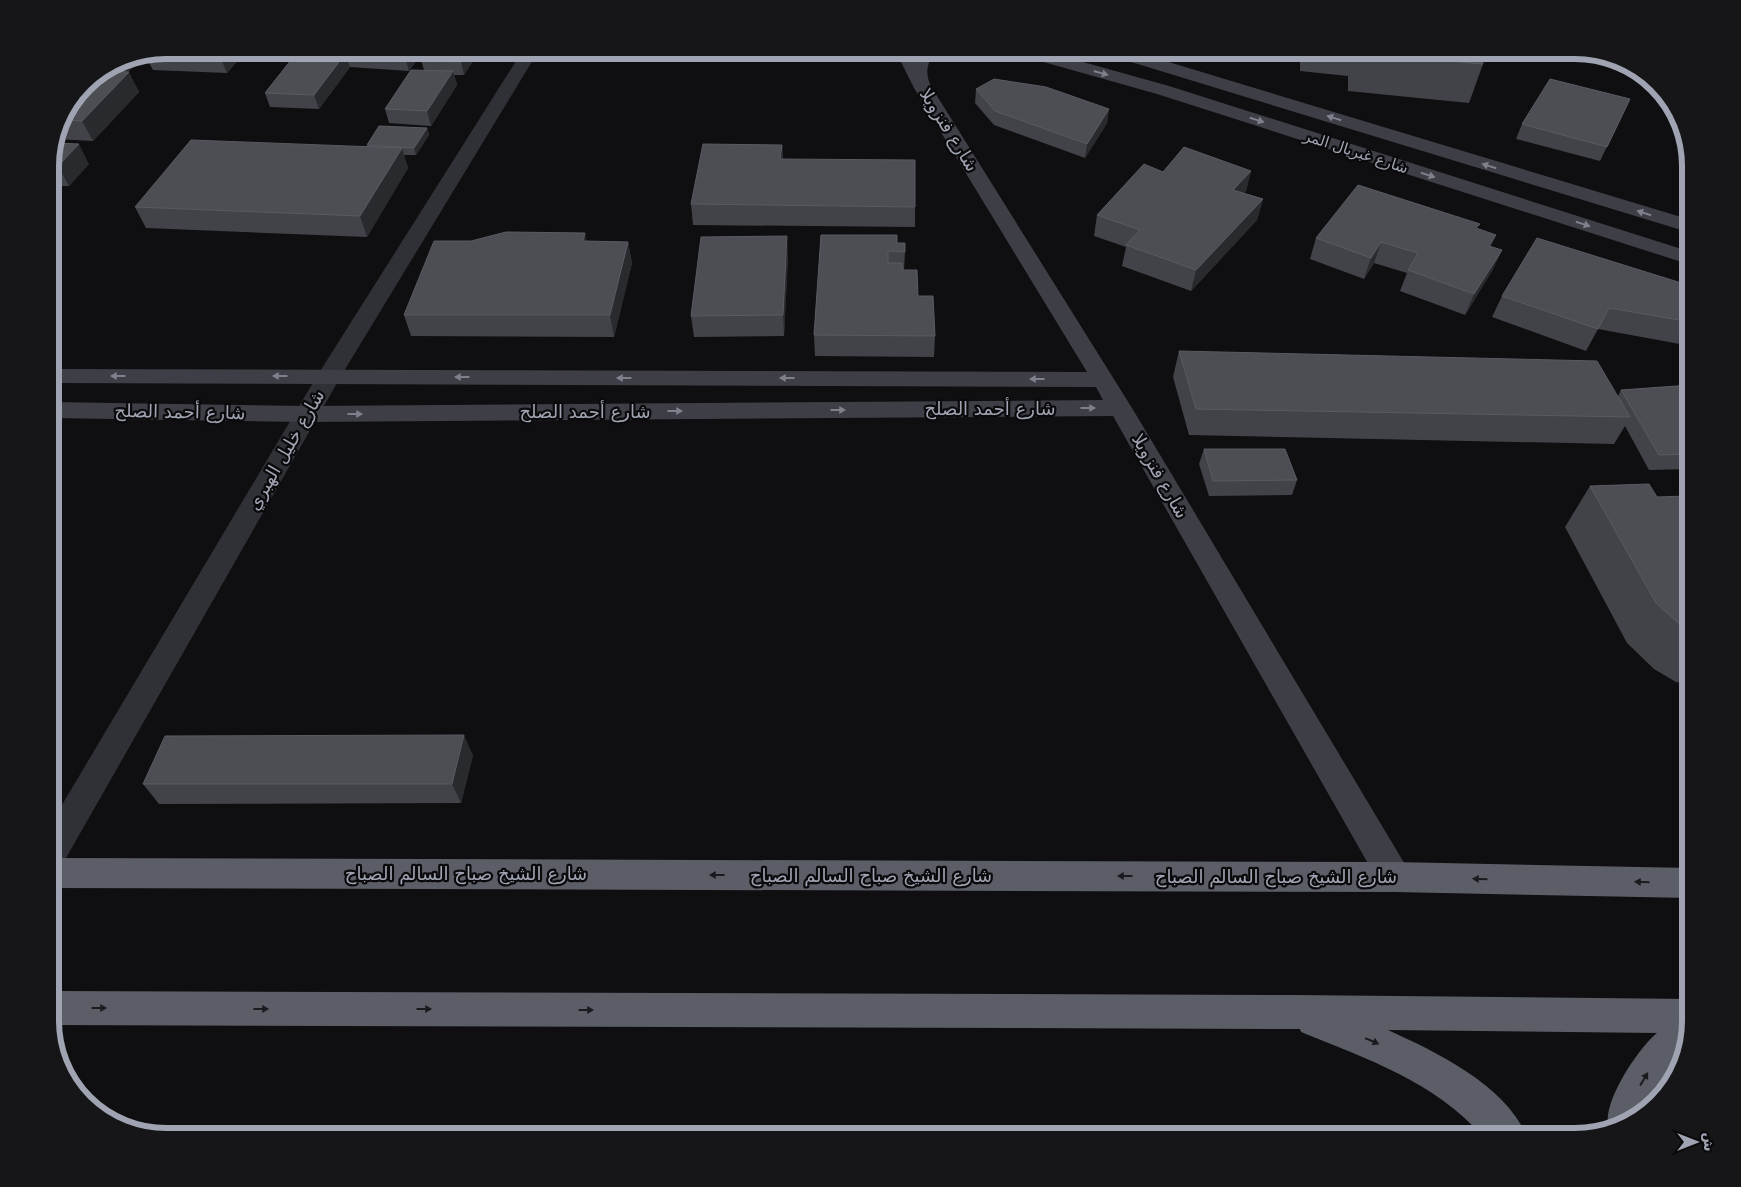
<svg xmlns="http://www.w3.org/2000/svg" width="1741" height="1187" viewBox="0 0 1741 1187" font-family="'DejaVu Sans',Vazirmatn,sans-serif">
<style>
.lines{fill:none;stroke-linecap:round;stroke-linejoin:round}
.street{fill:#303136;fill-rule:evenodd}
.secondary{fill:#3e3f46;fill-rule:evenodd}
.highway{fill:#5c5e67;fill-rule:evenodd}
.wall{fill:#424349}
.shaded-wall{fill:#292a2e}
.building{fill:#4c4e54;stroke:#595b63}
.oneway{fill:#7e818c}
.oneway2{fill:#1a1b1e}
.labels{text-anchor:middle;stroke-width:4.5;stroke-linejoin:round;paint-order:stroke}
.far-street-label{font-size:15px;fill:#a0a4b2;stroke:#0a0a0c}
.street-label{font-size:18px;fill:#a0a4b2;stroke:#0a0a0c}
.rim{fill:none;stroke:#a0a4b2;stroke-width:6}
</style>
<rect width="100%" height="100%" fill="#0f0f11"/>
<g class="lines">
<path class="street" d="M 523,50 L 539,50 L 341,376 L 62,865 L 50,869 L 50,825 L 317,376 Z"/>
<path class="secondary" d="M 895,50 L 911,50 L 915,56 L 919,50 L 936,50 C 927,63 924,73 932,88 L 1132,408 L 1406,866 L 1410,877 L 1406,888 L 1394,892 L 1382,888 L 1113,416 L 307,422 L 50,418 L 50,402 L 307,406 L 1103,400 L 1096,387 L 50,383 L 50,369 L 1087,372 L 914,88 Z
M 1013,50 L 1040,50 L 1169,86 L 1691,252 L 1691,265 L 1157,94 L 1015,54 Z
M 1103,50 L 1129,50 L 1691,220 L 1691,233 L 1105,54 Z"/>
<path class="highway" d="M 50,858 L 1394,862 L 1691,868 L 1691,898 L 1394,892 L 50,888 Z
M 50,991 L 1294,995 L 1691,999 L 1691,1022 L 1679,1061 L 1662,1081 L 1647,1108 L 1633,1122 L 1609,1128 C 1600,1105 1639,1047 1657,1033 L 1388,1030 C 1436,1052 1506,1085 1527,1137 L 1483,1137 C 1436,1082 1367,1059 1301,1032 L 1300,1029 L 50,1025 Z"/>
</g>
<path class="wall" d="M 247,50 L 227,73 L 153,70 L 146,57 Z
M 299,50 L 420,50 L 421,54 L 409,71 L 350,67 L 319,109 L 270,107 L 265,93 Z
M 428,50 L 480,50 L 464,75 L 454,75 L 457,85 L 431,126 L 389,123 L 385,109 L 424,70 L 421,60 Z
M 1300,50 L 1480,50 L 1483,64 L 1469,103 L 1348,91 L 1348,76 L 1300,71 Z
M 145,54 L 128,72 L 139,92 L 93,141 L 55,139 L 59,121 L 84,84 L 122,59 Z
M 1602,58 L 1638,69 L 1613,70 Z
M 976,89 L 1109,109 L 1107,123 L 1085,158 L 994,125 L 975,103 Z
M 1630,99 L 1600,161 L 1516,139 L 1522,124 Z
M 427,128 L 429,135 L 416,155 L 404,155 L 408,168 L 367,237 L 146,228 L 135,207 L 367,146 L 367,145 Z
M 782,145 L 783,159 L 915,207 L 915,227 L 693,225 L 691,204 Z
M 1688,153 L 1691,165 L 1691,168 L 1682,166 Z
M 50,158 L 89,164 L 69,186 L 52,186 L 59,198 L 50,207 Z
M 1251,171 L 1246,191 L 1244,193 L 1263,199 L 1257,220 L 1191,291 L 1122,266 L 1126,247 L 1094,236 L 1097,215 L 1163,172 Z
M 1478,229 L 1491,247 L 1502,250 L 1492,271 L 1465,315 L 1400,291 L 1407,273 L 1374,263 L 1364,279 L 1310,259 L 1316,238 Z
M 821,235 L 897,243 L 905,252 L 904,270 L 918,296 L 935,336 L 934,357 L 815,356 L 814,335 Z
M 587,241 L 628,242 L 632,263 L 614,337 L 411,336 L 404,315 Z
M 788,257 L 784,336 L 694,337 L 691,316 Z
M 1691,286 L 1691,325 L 1680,344 L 1598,329 L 1586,351 L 1492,317 L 1502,296 Z
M 1179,351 L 1618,396 L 1621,390 L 1691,385 L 1691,469 L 1649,470 L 1625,426 L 1614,444 L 1189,435 L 1173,377 Z
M 1689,365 L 1691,365 L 1691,382 L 1684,373 Z
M 1204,449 L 1297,480 L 1292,495 L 1209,496 L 1199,464 Z
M 1590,486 L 1691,503 L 1691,684 L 1676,682 L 1654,669 L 1627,643 L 1565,527 Z
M 473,755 L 461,803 L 159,804 L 143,784 Z"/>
<path class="shaded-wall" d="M 229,50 L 247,50 L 227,73 L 221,59 Z
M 410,50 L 420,50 L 421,54 L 409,71 L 405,57 Z
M 468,50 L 480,50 L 464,75 L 461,62 Z
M 145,54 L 126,75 L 119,60 L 122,59 Z
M 345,54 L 350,67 L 319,109 L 314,95 Z
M 453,71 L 457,85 L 431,126 L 427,111 Z
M 129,72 L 139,92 L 93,141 L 82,121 Z
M 1109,109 L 1107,123 L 1085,158 L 1087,144 Z
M 427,128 L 429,135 L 416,155 L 414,148 Z
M 79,144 L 89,164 L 69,186 L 58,166 Z
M 782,145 L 783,165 L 780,159 Z
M 402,148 L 408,168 L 367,237 L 360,216 Z
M 1251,171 L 1246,191 L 1228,210 L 1233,190 Z
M 50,183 L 59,198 L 50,207 Z
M 1263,199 L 1257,220 L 1191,291 L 1196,270 Z
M 585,233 L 589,254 L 583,241 Z
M 1496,235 L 1487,256 L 1489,246 Z
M 787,236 L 788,257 L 784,336 L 783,315 Z
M 628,242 L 632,263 L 614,337 L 610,315 Z
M 1381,242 L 1374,263 L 1364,279 L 1371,258 Z
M 1502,250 L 1492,271 L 1465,315 L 1474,294 Z
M 464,735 L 473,755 L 461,803 L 452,784 Z"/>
<path class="building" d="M 166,50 L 229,50 L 221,59 L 146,57 L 150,53 Z
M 299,50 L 348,50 L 345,54 L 350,50 L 410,50 L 405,57 L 345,54 L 314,95 L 265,93 Z
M 428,50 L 468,50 L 461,62 L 421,60 Z
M 1360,50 L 1480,50 L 1483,64 L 1360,53 Z
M 411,70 L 453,71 L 427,111 L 385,109 Z
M 103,71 L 129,72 L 82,121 L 60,120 L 84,84 Z
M 994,79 L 1046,87 L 1109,109 L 1087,144 L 995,111 L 976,89 Z
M 1550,79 L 1630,99 L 1607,147 L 1522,124 Z
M 379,126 L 427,128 L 414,148 L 367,145 Z
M 191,140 L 402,148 L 360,216 L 135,207 Z
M 54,143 L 79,144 L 58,166 L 50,166 L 50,158 Z
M 703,144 L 782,145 L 780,159 L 915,160 L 915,207 L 691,204 Z
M 1184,147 L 1251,171 L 1233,190 L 1263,199 L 1196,270 L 1126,245 L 1140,230 L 1097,215 L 1144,164 L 1163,172 Z
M 1358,185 L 1480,224 L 1476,228 L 1496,235 L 1489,246 L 1502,250 L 1474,294 L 1408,270 L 1418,253 L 1381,242 L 1371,258 L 1316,238 Z
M 506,232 L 585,233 L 583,241 L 628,242 L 610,315 L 404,315 L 434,241 L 471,241 Z
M 821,235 L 897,235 L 897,243 L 905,243 L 905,252 L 888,251 L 888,263 L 902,263 L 902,270 L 917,270 L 918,296 L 933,296 L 935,336 L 814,335 Z
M 787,236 L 783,315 L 691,316 L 701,237 Z
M 1537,238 L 1691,286 L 1691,322 L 1609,308 L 1598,329 L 1502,296 Z
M 1179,351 L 1597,361 L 1630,417 L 1196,409 Z
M 1691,385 L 1691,454 L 1659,455 L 1621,390 Z
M 1204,449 L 1285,449 L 1297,480 L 1213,481 Z
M 1649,484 L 1657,497 L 1686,496 L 1691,503 L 1691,632 L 1685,629 L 1656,603 L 1590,486 Z
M 464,735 L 452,784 L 143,784 L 165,736 Z"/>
<defs><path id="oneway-solid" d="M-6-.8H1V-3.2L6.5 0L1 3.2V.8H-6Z" transform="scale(1.25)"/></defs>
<g class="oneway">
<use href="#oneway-solid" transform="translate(1101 73) rotate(16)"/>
<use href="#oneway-solid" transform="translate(1334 118) rotate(-163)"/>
<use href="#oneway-solid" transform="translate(1257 120) rotate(18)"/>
<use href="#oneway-solid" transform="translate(1489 166) rotate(-163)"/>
<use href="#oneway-solid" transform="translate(1428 175) rotate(18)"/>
<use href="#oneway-solid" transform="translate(1644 213) rotate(-163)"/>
<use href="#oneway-solid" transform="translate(1583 224) rotate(18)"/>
<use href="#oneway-solid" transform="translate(118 376) rotate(-180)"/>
<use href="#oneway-solid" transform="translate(280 376) rotate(-180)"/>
<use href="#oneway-solid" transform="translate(462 377) rotate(-180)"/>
<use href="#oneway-solid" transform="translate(624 378) rotate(-180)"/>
<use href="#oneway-solid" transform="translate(787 378) rotate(-180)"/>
<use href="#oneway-solid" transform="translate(1037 379) rotate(-180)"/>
<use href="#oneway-solid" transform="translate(1088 408)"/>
<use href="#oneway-solid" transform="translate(838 410)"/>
<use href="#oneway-solid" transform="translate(675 411)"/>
<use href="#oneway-solid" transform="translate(355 414)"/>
</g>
<g class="oneway2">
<use href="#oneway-solid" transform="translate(717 875) rotate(-180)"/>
<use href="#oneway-solid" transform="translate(1125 876) rotate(-180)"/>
<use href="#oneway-solid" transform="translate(1480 879) rotate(-179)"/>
<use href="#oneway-solid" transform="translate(1642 882) rotate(-179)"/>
<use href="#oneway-solid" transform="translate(99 1008)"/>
<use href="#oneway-solid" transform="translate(261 1009)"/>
<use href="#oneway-solid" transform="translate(424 1009)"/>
<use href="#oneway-solid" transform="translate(586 1010)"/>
<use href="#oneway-solid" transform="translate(1372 1041) rotate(23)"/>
<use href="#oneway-solid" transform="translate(1644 1079) rotate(-59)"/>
</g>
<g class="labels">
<g class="far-street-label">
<text transform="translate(1356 152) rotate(18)" y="5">شارع غبريال المر</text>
</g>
<g class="street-label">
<text transform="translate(949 130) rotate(58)" y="6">شارع فنزويلا</text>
<text x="990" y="415">شارع أحمد الصلح</text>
<text transform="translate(180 412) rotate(1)" y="6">شارع أحمد الصلح</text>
<text x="585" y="418">شارع أحمد الصلح</text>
<text transform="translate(286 450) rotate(-60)" y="6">شارع خليل الهبري</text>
<text transform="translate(1160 476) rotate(60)" y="6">شارع فنزويلا</text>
<text x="466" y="880">شارع الشيخ صباح السالم الصباح</text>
<text x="871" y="882">شارع الشيخ صباح السالم الصباح</text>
<text x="1276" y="883">شارع الشيخ صباح السالم الصباح</text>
</g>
</g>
<path d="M0 0H1741V1187H0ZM166 59H1575A107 107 0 0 1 1682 166V1021A107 107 0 0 1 1575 1128H166A107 107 0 0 1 59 1021V166A107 107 0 0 1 166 59Z" fill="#161619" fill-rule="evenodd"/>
<path class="rim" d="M166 59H1575A107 107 0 0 1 1682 166V1021A107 107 0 0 1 1575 1128H166A107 107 0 0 1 59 1021V166A107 107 0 0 1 166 59Z"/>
<g transform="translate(1696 1142) rotate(90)" stroke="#0a0a0c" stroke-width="4" paint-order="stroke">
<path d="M0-4L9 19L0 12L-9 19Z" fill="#a0a4b2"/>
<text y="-8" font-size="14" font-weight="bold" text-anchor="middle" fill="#a0a4b2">ش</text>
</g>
</svg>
